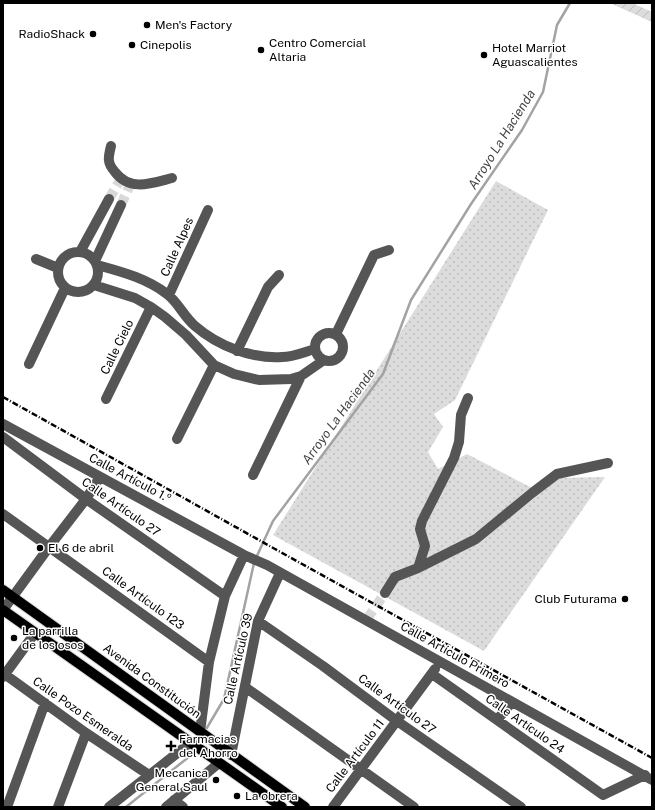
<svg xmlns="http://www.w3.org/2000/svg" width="655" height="810" viewBox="0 0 655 810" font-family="'Public Sans',sans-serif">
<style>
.grass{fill:url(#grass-dots)}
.garden{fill:url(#garden-furrows)}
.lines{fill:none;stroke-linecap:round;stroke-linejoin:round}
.stream{stroke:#a3a3a3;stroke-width:2.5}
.minor-tunnel{stroke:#d9d9d9;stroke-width:10;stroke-dasharray:10 5;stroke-linecap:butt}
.major-casing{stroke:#dbdbdb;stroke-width:12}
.minor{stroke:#555;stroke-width:10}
.major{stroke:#000;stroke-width:10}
.rail{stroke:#000;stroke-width:2.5;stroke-dasharray:6 2 1 2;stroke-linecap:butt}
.poi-dot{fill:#000;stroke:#fff;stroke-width:1.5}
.labels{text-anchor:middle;stroke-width:3;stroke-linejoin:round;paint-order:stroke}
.poi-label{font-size:12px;fill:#000;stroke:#fff;text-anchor:start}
.street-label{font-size:12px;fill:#000;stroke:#fff}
.water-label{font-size:13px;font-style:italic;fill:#444;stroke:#fff}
</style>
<defs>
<pattern id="grass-dots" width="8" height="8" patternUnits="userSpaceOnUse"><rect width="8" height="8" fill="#dcdcdc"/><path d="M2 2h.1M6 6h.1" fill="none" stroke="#bbb" stroke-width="1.8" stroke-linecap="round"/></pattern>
<pattern id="garden-furrows" width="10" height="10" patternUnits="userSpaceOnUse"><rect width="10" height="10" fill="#dcdcdc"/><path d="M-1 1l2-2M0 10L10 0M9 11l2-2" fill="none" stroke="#bbb"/></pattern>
</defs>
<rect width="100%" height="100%" fill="#fff"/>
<path class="grass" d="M 496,181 L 548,210 L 455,400 L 434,414 L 443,427 L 428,452 L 438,469 L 467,454 L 532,488 L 560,478 L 605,477 L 484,651 L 273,535 Z"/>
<path class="garden" d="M 612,3 L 632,3 L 652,12 L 652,22 L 612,4 Z"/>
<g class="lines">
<path class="stream" d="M 256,558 L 273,521 L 383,374 L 411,300 L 471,204 L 522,130 L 543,92 L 557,25 L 570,3
M 205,731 L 224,699 L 254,563
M 196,744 L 202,735
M 126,807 L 190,756 L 194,749"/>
<path class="minor-tunnel" d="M 109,199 L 119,182
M 121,205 L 129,187
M 367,619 L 385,593"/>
<g class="major-casing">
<path id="major" d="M 3,590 L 305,807
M 3,610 L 282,807"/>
</g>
<path class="minor" d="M 111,146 C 108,158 107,163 115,172 C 130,192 152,183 172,178
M58 272a20 20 0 1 1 40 0a20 20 0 1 1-40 0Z
M 80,252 L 109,199
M 36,259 L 58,268
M 95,261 L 121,205
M 97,265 C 122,272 146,278 167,294 C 178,302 184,317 195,326 C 218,346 252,359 282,357 C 293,357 304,352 315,349
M 94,285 L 135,298 L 151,307 L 165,317 L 186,335 L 214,365 L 234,374 L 259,380 L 291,379 L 301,376 L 324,360
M 169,295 L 208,210
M315 347a14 14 0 1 1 28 0a14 14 0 1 1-28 0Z
M 336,334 L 374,255 L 389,250
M 237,351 L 268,287 L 279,275
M 29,364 L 65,288
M 106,399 L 151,307
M 3,424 L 244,555 L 267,565 L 652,780
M 3,437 L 86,499 L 225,596
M 177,439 L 214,365
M 253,475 L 301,376
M 3,514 L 209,662
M 418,568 L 425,546 L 420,529 L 422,521 L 454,458 L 459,442 L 461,415 L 468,398
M 385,593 L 395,577 L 418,568 L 476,539 L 532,493 L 557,474 L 608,463
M 3,610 L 49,547 L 86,499 L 100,477
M 258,621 L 323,666 L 397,721 L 521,807
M 3,673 L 86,733 L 149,775
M 432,674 L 603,795 L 645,775
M 3,677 L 35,633
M 245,687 L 414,807
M 497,720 L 512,702
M 200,732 L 209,662 L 225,596 L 244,555
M 231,755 L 258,621 L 280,573
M 174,800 L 183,807
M 7,807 L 45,703
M 58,807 L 86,733
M 109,807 L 190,743
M 166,807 L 219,763
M 333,807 L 435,669"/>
<use href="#major" class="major"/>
<path class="rail" d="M 3,397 L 275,549 L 652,758"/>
</g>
<g class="poi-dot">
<circle cx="147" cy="25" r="4"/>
<circle cx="93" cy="34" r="4"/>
<circle cx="132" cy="45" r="4"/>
<circle cx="261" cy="50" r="4"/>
<circle cx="484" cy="55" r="4"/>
<circle cx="40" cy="548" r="4"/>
<circle cx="625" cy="599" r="4"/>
<circle cx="14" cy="638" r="4"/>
<path d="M169 740h4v4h4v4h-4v4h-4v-4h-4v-4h4z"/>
<circle cx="216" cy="780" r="4"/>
<circle cx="237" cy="796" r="4"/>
</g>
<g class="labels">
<g class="poi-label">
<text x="155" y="29">Men's Factory</text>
<text x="85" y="38" text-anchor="end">RadioShack</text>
<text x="269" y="47">Centro Comercial<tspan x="269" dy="14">Altaria</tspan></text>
<text x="140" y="49">Cinepolis</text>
<text x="492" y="52">Hotel Marriot<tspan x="492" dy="14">Aguascalientes</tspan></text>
<text x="48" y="552">El 6 de abril</text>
<text x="617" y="603" text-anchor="end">Club Futurama</text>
<text x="22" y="635">La parrilla<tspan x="22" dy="14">de los osos</tspan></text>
<text x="179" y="743">Farmacias<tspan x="179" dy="14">del Ahorro</tspan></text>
<text x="208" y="777" text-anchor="end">Mecanica<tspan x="208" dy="14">General Saul</tspan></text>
<text x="245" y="800">La obrera</text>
</g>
<g class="street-label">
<text transform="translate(177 247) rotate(-66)" y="4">Calle Alpes</text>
<text transform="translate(117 347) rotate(-64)" y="4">Calle Cielo</text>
<text transform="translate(130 478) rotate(28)" y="4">Calle Artículo 1.º</text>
<text transform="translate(121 507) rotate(35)" y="4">Calle Artículo 27</text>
<text transform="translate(143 598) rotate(36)" y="4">Calle Artículo 123</text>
<text transform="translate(455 655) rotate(29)" y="4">Calle Artículo Primero</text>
<text transform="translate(238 659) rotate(-77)" y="4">Calle Artículo 39</text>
<text transform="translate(152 681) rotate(36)" y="4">Avenida Constitución</text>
<text transform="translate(397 704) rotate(36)" y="4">Calle Artículo 27</text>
<text transform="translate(83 714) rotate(35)" y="4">Calle Pozo Esmeralda</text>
<text transform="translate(525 724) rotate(35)" y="4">Calle Artículo 24</text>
<text transform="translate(355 756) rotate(-53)" y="4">Calle Artículo 11</text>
</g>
<g class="water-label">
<text transform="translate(501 139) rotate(-58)" y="5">Arroyo La Hacienda</text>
<text transform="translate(338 416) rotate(-54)" y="5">Arroyo La Hacienda</text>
</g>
</g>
<rect width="655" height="810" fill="none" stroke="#000000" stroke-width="8"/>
</svg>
